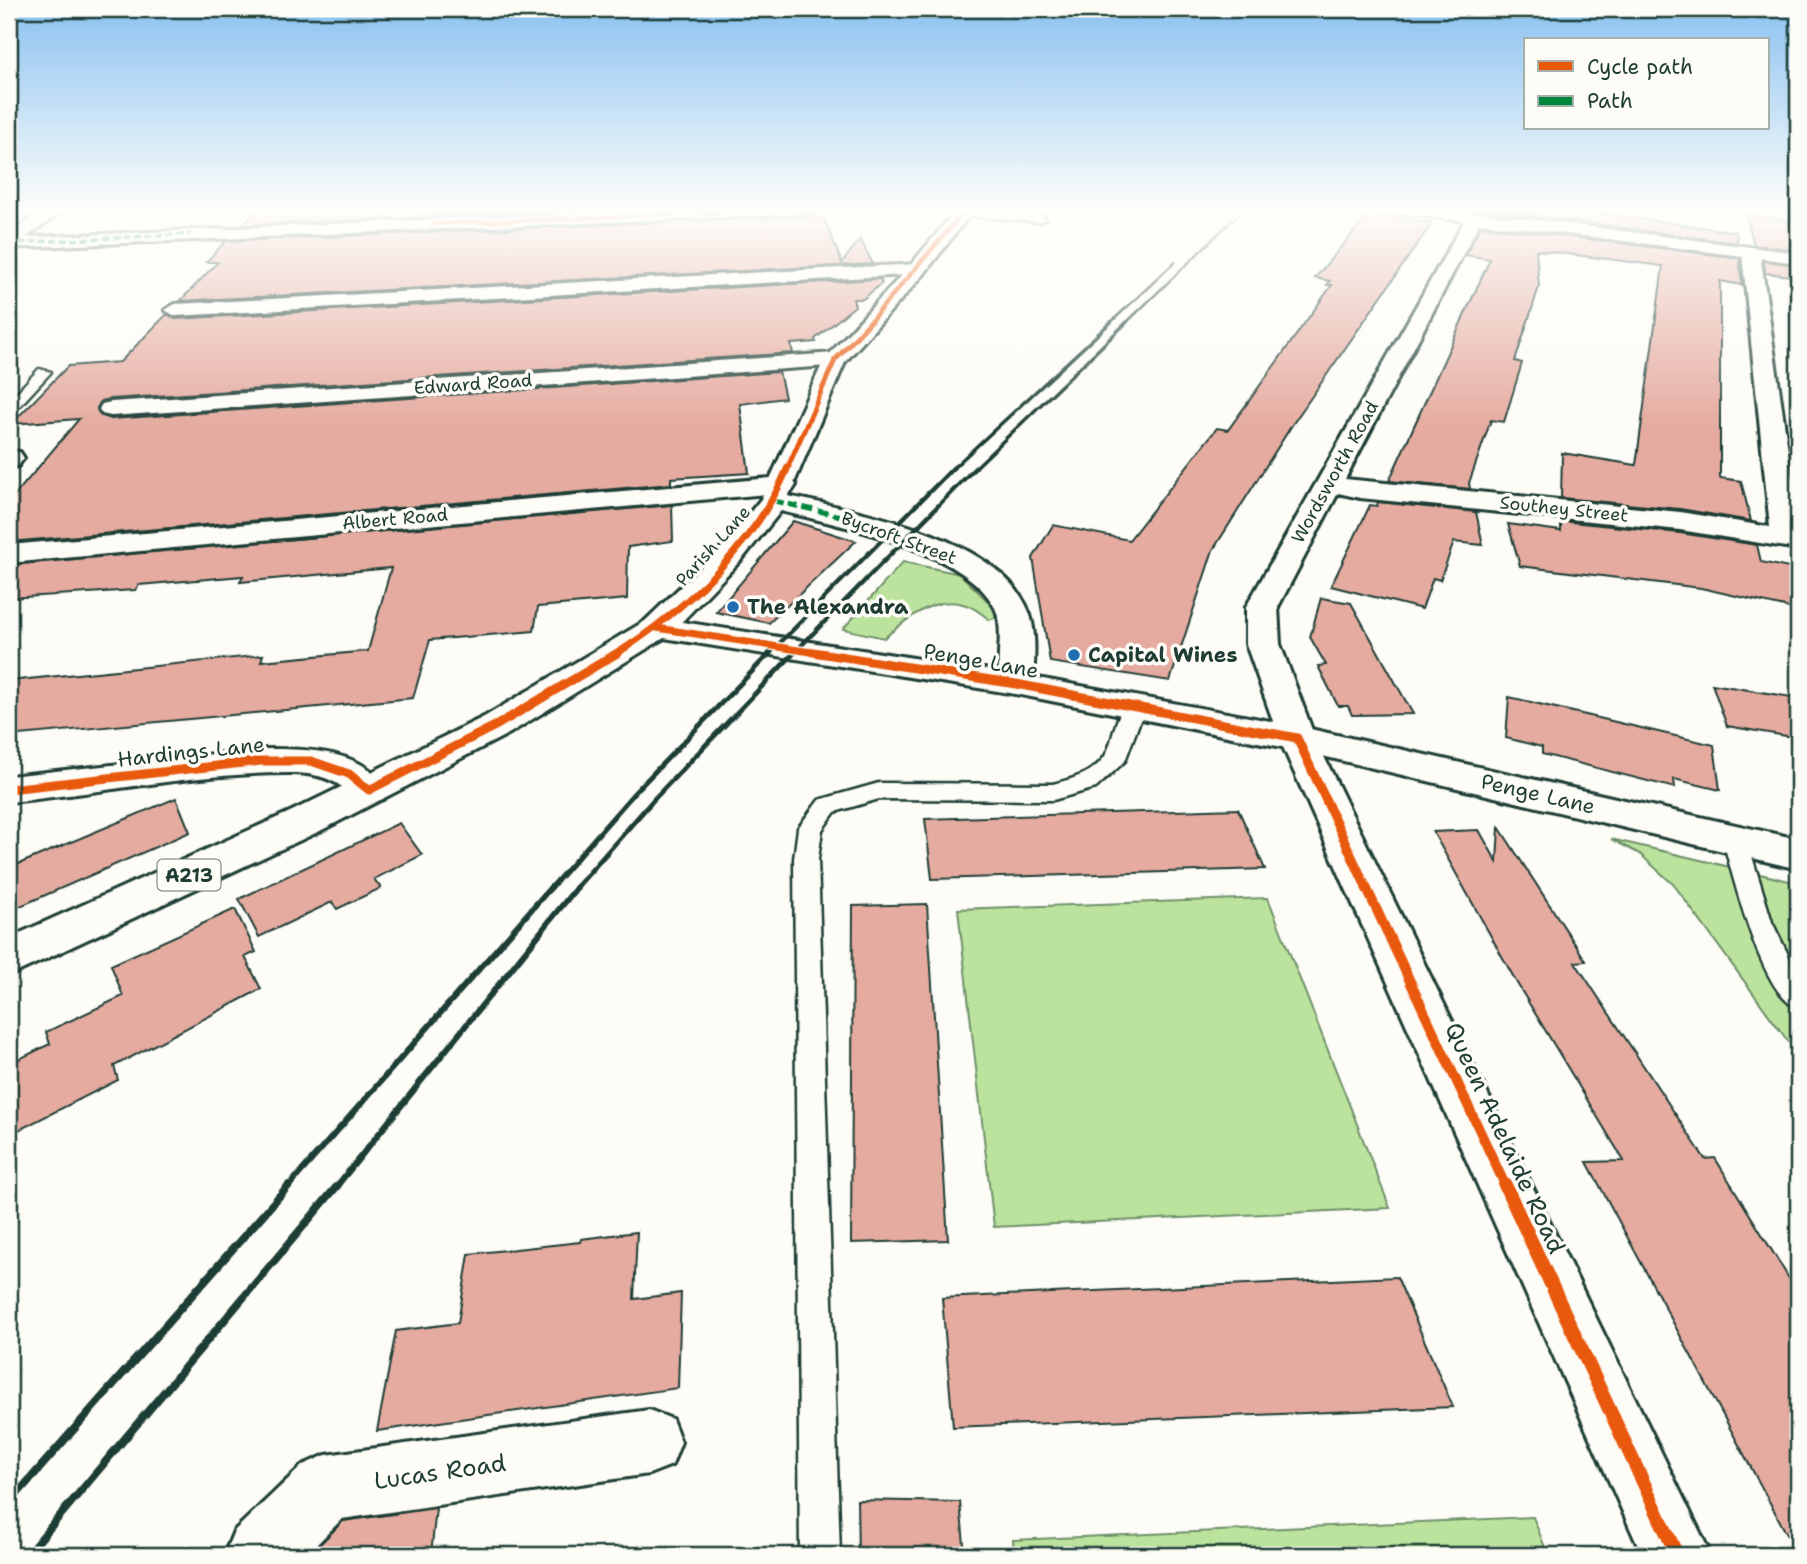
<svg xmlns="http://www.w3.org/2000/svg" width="1807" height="1564" viewBox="0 0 1807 1564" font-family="'Shantell Sans',sans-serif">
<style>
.green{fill:#bce39e;stroke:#6e9069;stroke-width:2}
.building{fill:#e5aba0;stroke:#1f3d34;stroke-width:2}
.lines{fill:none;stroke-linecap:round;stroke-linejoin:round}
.lane-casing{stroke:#1f3d34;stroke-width:5}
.street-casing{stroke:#1f3d34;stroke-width:6}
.secondary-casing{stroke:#1f3d34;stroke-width:6}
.primary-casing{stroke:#1f3d34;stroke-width:6}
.lane{fill:#fdfcf7;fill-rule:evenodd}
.street{fill:#fdfcf7;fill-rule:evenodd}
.secondary{fill:#fdfcf7;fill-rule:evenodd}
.primary{fill:#fdfcf7;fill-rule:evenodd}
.rail-far5{stroke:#1f3d34;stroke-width:2.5}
.rail-far4{stroke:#1f3d34;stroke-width:3.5}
.rail-far3{stroke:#1f3d34;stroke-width:4.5}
.rail-far2{stroke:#1f3d34;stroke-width:5}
.rail-far1{stroke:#1f3d34;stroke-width:6}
.rail{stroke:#1f3d34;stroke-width:8}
.quiet-far1{stroke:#00873e;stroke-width:3.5;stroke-dasharray:7 3.5;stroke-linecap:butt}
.quiet{stroke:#00873e;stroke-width:5;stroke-dasharray:10 5;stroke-linecap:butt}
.cycleway-far5-casing{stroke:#fdfcf7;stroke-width:6}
.cycleway-far4-casing{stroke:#fdfcf7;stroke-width:8}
.cycleway-far3-casing{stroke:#fdfcf7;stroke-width:10}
.cycleway-far2-casing{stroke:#fdfcf7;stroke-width:13}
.cycleway-far1-casing{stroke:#fdfcf7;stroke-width:15}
.cycleway-casing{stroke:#fdfcf7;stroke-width:18}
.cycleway-far5{stroke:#e8590c;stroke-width:4.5}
.cycleway-far4{stroke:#e8590c;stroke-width:5}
.cycleway-far3{stroke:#e8590c;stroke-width:7}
.cycleway-far2{stroke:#e8590c;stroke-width:9}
.cycleway-far1{stroke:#e8590c;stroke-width:10}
.cycleway{stroke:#e8590c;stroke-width:14}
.poi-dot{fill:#1f6fb2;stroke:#fdfcf7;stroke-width:2.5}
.labels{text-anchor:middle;stroke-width:7;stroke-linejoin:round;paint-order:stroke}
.far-street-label{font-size:18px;fill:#1f3d34;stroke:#fdfcf7}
.shield{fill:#fdfcf7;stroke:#62766e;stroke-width:2}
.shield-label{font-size:19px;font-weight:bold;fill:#1f3d34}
.poi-label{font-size:21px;font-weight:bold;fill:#1f3d34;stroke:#fdfcf7;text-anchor:start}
.street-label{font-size:21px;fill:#1f3d34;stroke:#fdfcf7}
.near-street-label{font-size:24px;fill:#1f3d34;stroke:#fdfcf7}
</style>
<rect width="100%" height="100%" fill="#fdfcf7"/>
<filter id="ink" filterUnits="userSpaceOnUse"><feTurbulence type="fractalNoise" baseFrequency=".0143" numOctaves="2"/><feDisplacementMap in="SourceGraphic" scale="14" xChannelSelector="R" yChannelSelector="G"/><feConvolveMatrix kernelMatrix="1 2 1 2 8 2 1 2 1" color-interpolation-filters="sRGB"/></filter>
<g filter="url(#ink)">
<path class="green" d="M 903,562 L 960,574 L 1002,615 L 989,620 C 950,583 917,611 884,638 L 843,629 Z
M 1611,839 L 1798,883 L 1798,1055 L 1674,885 L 1640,854 Z
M 1268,898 L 1390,1208 L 994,1227 L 958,909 Z
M 1533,1517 L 1548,1555 L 1014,1555 L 1013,1540 Z"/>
<path class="building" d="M 259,208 L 638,208 L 242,225 Z
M 1473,208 L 1562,208 L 1736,232 L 1737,243 Z
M 1369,214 L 1432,223 L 1292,425 L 1213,550 L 1170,681 L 1050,662 L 1033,558 L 1053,525 L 1129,540 L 1217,428 L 1228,430 L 1332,285 L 1327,285 L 1330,281 L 1315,278 Z
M 1746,215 L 1798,221 L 1798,250 L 1754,245 Z
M 786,217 L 824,218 L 842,263 L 860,239 L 873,264 L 180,301 L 218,262 L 206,262 L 226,241 Z
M 1481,226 L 1739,258 L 1742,285 L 1720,281 L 1720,478 L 1741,481 L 1751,521 L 1680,509 L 1561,498 L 1562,453 L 1636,465 L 1663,266 L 1536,250 L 1539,287 L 1515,361 L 1522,363 L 1504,422 L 1491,420 L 1469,483 L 1470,489 L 1389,481 L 1490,259 L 1465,255 Z
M 1764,261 L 1798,265 L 1798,277 L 1765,273 Z
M 880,279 L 882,283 L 863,299 L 853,299 L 855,306 L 815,339 L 816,342 L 791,344 L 793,353 L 111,399 L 101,401 L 97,408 L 100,415 L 111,419 L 779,372 L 785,398 L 740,404 L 749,473 L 671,478 L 671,484 L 9,542 L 9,502 L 79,419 L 11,424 L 68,366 L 120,362 L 167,314 L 175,319 Z
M 1378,502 L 1476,512 L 1483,545 L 1454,542 L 1440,580 L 1433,578 L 1422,609 L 1331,586 L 1370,505 L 1377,506 Z
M 672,505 L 673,541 L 628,547 L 627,599 L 538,607 L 534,631 L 430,640 L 413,698 L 9,736 L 9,681 L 263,655 L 261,661 L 368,651 L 391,568 L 240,582 L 243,576 L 139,585 L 135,590 L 9,598 L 9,565 Z
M 793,521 L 856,541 L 769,623 L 716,612 Z
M 1561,521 L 1680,533 L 1757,545 L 1761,562 L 1798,570 L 1798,610 L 1701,588 L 1520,566 L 1508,524 L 1561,531 Z
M 1321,598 L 1351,603 L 1413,714 L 1352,715 L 1348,706 L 1338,706 L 1318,666 L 1326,665 L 1310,637 Z
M 1712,684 L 1798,698 L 1798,738 L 1727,726 Z
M 1509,697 L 1714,745 L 1720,790 L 1674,779 L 1675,788 L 1542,754 L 1542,747 L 1506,738 Z
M 176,798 L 190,832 L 9,911 L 9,868 Z
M 1238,809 L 1265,869 L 932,879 L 925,819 Z
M 399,823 L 422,855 L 374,879 L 381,888 L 337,909 L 332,902 L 259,937 L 239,899 Z
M 1499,827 L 1586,961 L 1575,962 L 1705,1159 L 1715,1158 L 1798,1293 L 1798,1555 L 1587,1162 L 1624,1161 L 1518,985 L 1433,832 L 1479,830 L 1497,862 Z
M 927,904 L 948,1240 L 851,1243 L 853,906 Z
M 235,909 L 256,952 L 245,957 L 261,989 L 114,1066 L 118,1080 L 9,1135 L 9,1064 L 50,1044 L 46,1032 L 123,996 L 111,965 Z
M 637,1232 L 634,1299 L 681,1293 L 678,1388 L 377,1431 L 396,1331 L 458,1323 L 469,1254 L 580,1242 L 581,1239 Z
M 1397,1277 L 1453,1407 L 953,1427 L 942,1298 Z
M 857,1500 L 960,1502 L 965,1555 L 858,1555 Z
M 436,1508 L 431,1555 L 309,1555 L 343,1521 Z"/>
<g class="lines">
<g class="lane-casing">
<path id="lane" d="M 964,210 L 1041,216 L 1046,219 L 1041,222 L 961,215 Z
M 39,369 L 51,372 L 14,412 L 9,413 L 9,401 Z
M 1134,700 L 1145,707 L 1125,761 L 1096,788 L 1053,800 L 879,799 L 835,812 L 822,830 L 818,859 L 840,1555 L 800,1555 L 794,859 L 798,828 L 819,800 L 879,783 L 1053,784 C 1072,779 1093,774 1105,756 C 1115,741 1114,706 1134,700 Z
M 1735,831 L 1744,834 L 1747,840 L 1772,922 L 1798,975 L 1798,1008 C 1762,997 1733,876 1723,840 L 1726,834 Z"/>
</g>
<g class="street-casing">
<path id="street" d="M 699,208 L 822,208 L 814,213 L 9,248 L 9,238 Z
M 1474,213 L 1482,218 L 1345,479 L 1680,512 L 1770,527 L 1742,253 L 1751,248 L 1760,253 L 1798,521 L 1798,549 L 1680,530 L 1360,498 L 1338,493 L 1278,607 L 1280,644 L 1315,738 L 1711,1555 L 1642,1555 L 1279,738 L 1246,644 L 1246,607 L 1466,218 Z
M 917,264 L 926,270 L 924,274 L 175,316 L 165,310 L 175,304 Z
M 835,353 L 846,360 L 843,365 L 111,416 L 102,414 L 99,409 L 102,404 L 111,402 Z
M 9,451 L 20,452 L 24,458 L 18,466 L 9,468 Z
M 782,477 L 792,479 L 796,485 L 792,491 L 778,494 C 849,509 1003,535 1030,615 C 1037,637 1034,661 1033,684 L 1028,691 L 1016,694 L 1004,691 C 991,672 1007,633 995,608 C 967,548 824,522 764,507 L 760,501 L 767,494 L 9,563 L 9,545 Z
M 261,749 C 304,749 363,748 388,790 L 383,799 C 359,806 355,794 336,783 C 322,775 305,773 290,773 C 196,773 102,793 9,802 L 9,776 Z
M 649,1410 L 672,1419 L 681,1442 L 672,1465 L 649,1474 L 342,1519 L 306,1555 L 224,1555 L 234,1531 L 303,1465 L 326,1455 Z"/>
</g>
<g class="secondary-casing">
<path id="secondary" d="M 46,208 L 65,208 L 15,246 L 9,247 L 9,234 Z
M 657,618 L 1016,674 L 1297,726 L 1798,839 L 1798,869 L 1297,750 L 1016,694 L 645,635 L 641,628 L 645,621 Z"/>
</g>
<g class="primary-casing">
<path id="primary" d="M 958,208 L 975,208 L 924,274 L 845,362 L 784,507 L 743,558 L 669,635 L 510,733 L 320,831 L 9,976 L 9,938 L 292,811 L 484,717 L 645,621 L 723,546 L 761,499 L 824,360 L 910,266 Z
M 1392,208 L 1440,208 L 1798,253 L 1798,263 L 1400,213 Z"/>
</g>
<use href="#lane" class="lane"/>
<use href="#street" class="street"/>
<use href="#secondary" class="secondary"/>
<use href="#primary" class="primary"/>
<path class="rail-far5" d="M 1109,324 L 1175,262
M 1125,324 L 1245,208"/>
<path class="rail-far4" d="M 952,469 L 1111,322
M 974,469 L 1127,322"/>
<path class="rail-far3" d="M 769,654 L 954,467
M 793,654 L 976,467"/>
<path class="rail-far2" d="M 550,889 L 635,792 L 771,652
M 575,889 L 654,799 L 795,652"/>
<path class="rail-far1" d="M 288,1187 L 551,887
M 336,1187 L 577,887"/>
<path class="rail" d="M 9,1503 L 289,1185
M 27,1555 L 338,1185"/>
<path class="quiet-far1" d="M 9,243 L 191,234"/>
<path class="quiet" d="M 774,501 L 841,516"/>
<g class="cycleway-far5-casing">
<path id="cycleway-far5" d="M 434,224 L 814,208
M 868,324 L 967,208"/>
</g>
<g class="cycleway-far4-casing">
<path id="cycleway-far4" d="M 787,469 L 835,360 L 870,322"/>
</g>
<g class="cycleway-far3-casing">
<path id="cycleway-far3" d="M 657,628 L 824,654
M 616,654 C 685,610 756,544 788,467"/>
</g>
<g class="cycleway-far2-casing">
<path id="cycleway-far2" d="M 813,652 L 1016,684 L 1297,738 L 1367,889
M 9,789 L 261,761 L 311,761 L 349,774 L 369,790 L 497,725 L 619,652"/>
</g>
<g class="cycleway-far1-casing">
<path id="cycleway-far1" d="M 1366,887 L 1506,1187"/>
</g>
<g class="cycleway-casing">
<path id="cycleway" d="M 1505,1185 L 1677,1555"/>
</g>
<use href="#cycleway-far5" class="cycleway-far5"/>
<use href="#cycleway-far4" class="cycleway-far4"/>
<use href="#cycleway-far3" class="cycleway-far3"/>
<use href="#cycleway-far2" class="cycleway-far2"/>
<use href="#cycleway-far1" class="cycleway-far1"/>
<use href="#cycleway" class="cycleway"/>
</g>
</g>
<linearGradient id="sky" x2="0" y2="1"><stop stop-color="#8ac1f0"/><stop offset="0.49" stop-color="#fefefb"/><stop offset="1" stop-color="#fefefb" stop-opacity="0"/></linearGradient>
<rect width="1807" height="427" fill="url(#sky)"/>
<g class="poi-dot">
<circle cx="733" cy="607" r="7"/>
<circle cx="1074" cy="655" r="7"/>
</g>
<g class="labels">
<g class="far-street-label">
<text transform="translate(473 384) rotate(-4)" y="6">Edward Road</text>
<text transform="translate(1335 472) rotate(-61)" y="6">Wordsworth Road</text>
<text transform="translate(1564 509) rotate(6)" y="6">Southey Street</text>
<text transform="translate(395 519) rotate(-5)" y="6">Albert Road</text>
<text transform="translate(899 538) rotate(20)" y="6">Bycroft Street</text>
<text transform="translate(713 546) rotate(-48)" y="6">Parish Lane</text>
</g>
<rect class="shield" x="157.5" y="859.5" width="63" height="31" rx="5"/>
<g class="shield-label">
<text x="189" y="882">A213</text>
</g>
<g class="poi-label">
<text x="747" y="614">The Alexandra</text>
<text x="1088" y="662">Capital Wines</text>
</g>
<g class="street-label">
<text transform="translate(981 661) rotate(10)" y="7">Penge Lane</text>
<text transform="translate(191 752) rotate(-6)" y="7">Hardings Lane</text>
<text transform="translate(1538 794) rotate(13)" y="7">Penge Lane</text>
</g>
<g class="near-street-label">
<text transform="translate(1505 1138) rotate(65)" y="8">Queen Adelaide Road</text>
<text transform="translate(440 1472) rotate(-8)" y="8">Lucas Road</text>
</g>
</g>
<rect width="1807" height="1564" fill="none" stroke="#fdfcf7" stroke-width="35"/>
<rect x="18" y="18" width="1772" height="1529" fill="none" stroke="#1f3d34" stroke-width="2.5" filter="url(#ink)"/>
<rect x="1524" y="38" width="245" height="91" fill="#fdfcf7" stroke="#a4b0a9" stroke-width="2"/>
<rect x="1538" y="61" width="35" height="10" fill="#e8590c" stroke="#a4b0a9" stroke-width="2"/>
<text x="1587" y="74" font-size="21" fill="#1f3d34">Cycle path</text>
<rect x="1538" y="96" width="35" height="10" fill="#00873e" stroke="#a4b0a9" stroke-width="2"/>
<text x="1587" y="108" font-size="21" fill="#1f3d34">Path</text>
</svg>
